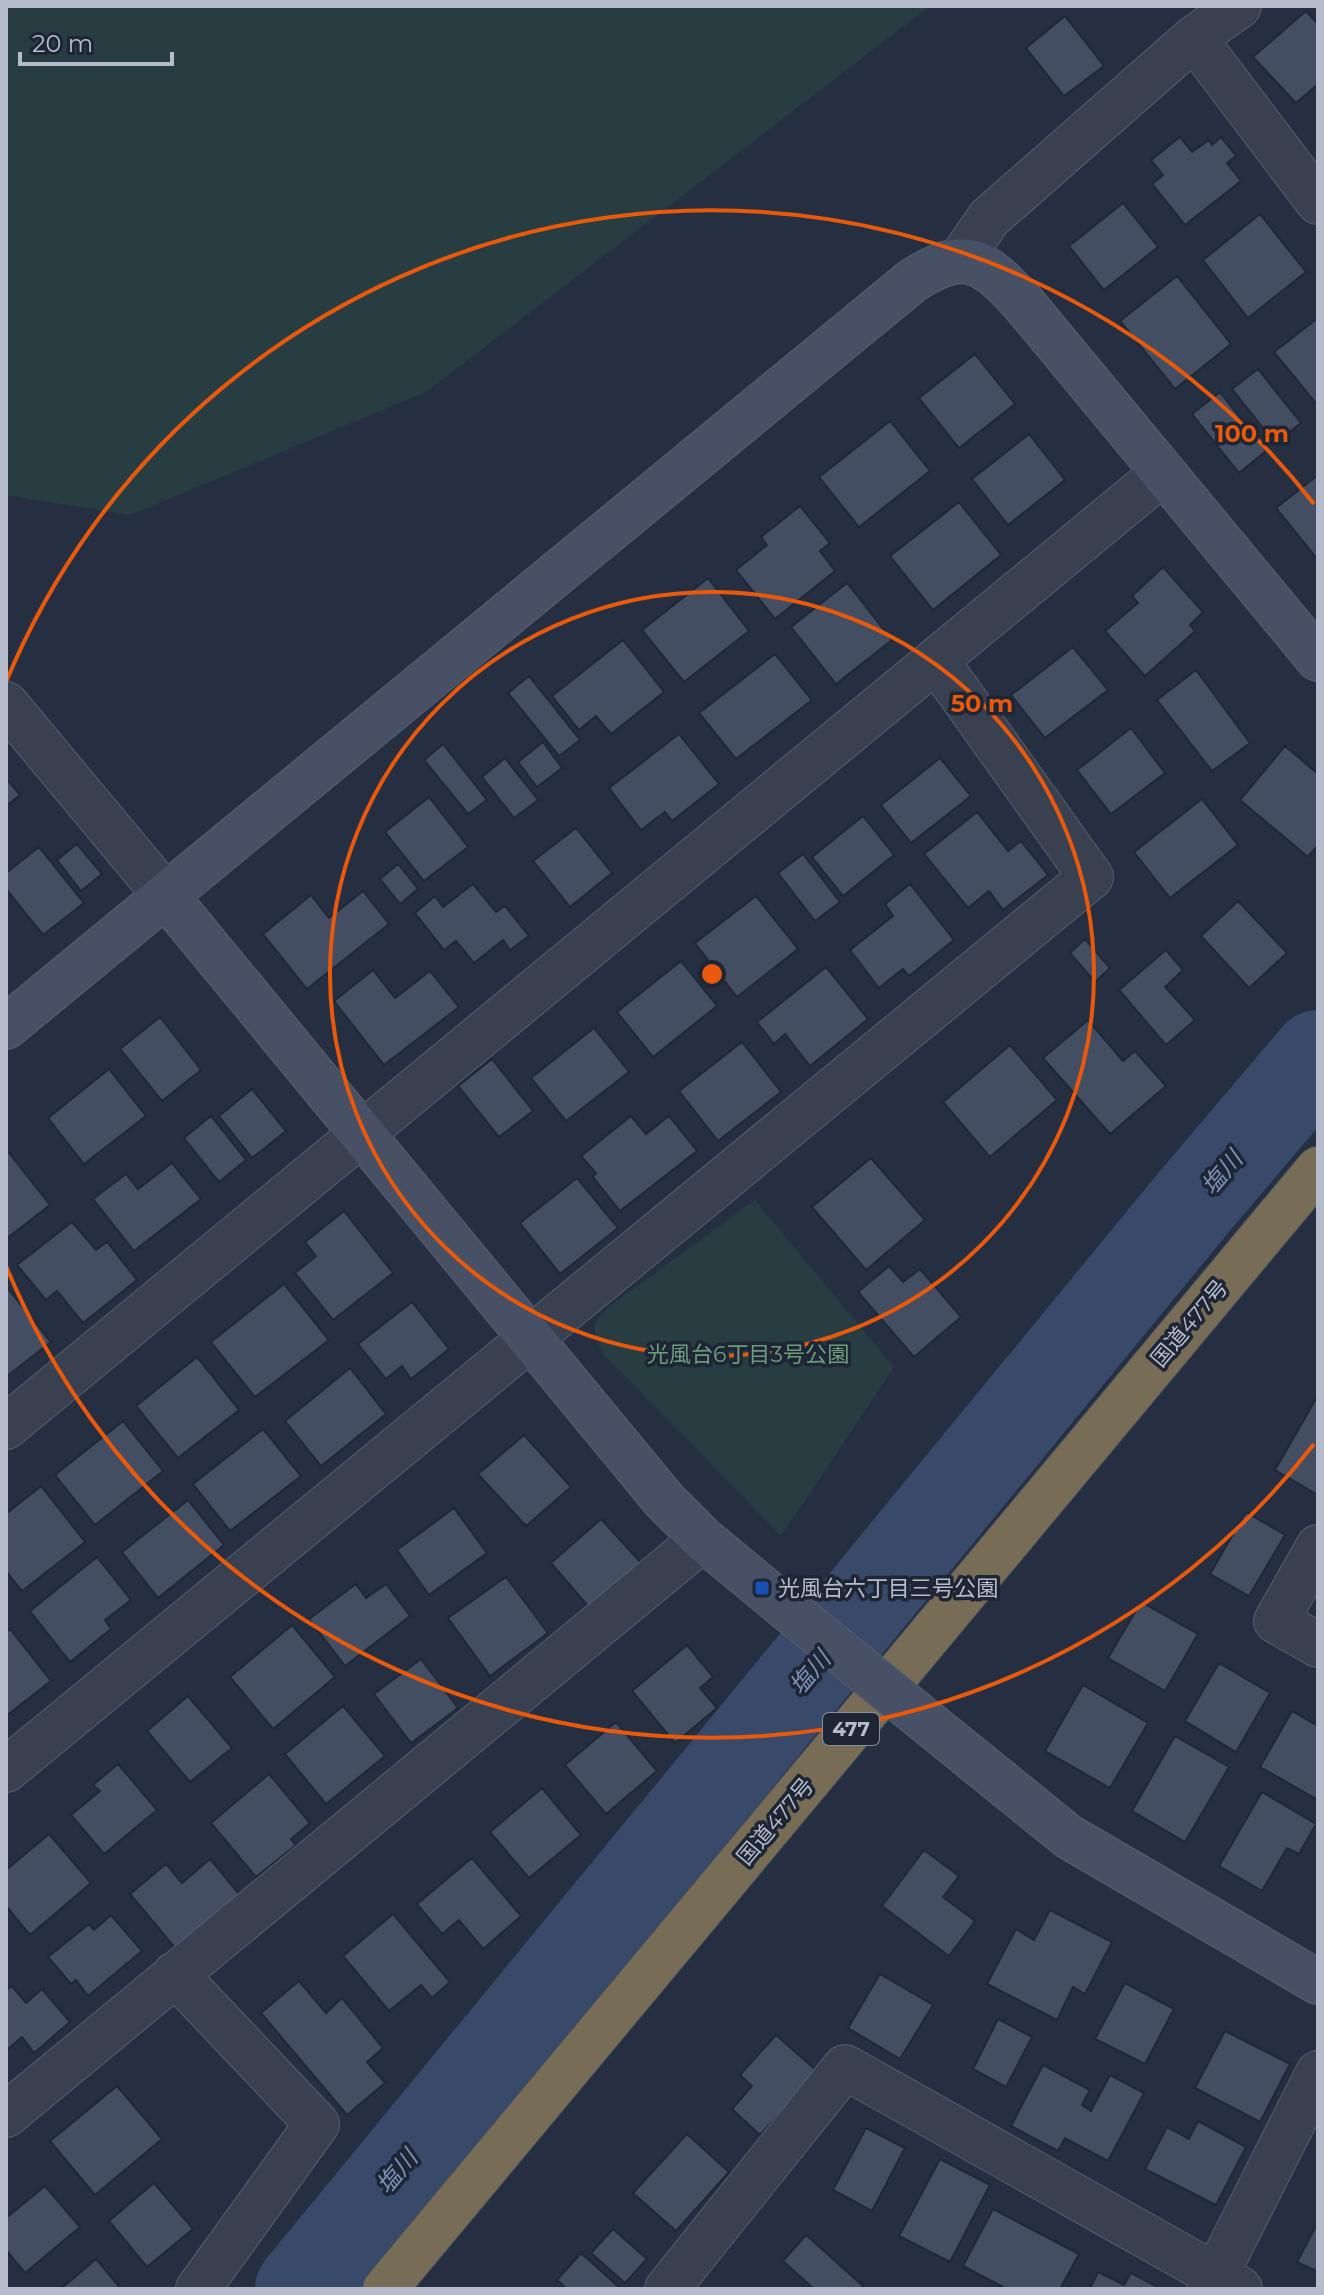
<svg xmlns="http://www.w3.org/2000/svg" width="1324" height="2295" viewBox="0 0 1324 2295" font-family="Montserrat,'Noto Sans JP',sans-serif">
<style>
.green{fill:#273d42}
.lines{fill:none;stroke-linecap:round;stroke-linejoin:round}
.river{stroke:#384969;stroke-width:92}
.building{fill:#444e63;stroke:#202838;stroke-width:2}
.street-casing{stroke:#575f6e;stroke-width:46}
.secondary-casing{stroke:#575f6e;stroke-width:46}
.highway-casing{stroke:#444c5b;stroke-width:46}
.street{stroke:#394151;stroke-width:44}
.secondary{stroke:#475064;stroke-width:44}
.highway{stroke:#776d56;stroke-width:44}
.secondary-bridge-casing{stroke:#575f6e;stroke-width:46;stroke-linecap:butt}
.secondary-bridge{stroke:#475064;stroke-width:44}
.ring{fill:none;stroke:#e8590c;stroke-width:4}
.transit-dot{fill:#1a4fb4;stroke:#1e2636;stroke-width:3}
.labels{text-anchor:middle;stroke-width:7;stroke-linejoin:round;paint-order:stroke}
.shield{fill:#1e2636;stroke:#888f9e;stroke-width:2}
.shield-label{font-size:20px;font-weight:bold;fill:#b6bccb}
.street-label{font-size:22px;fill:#b6bccb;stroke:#1e2636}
.park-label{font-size:22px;fill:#6d9c7b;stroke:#1e2636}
.poi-label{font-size:22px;fill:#b6bccb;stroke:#1e2636;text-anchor:start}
.water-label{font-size:24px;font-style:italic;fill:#7d8fb3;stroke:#1e2636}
.centre{fill:#e8590c;stroke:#1e2636;stroke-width:4}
.ring-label{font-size:24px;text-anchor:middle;font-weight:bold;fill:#e8590c;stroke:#1e2636;stroke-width:7;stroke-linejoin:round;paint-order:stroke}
</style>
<rect width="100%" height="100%" fill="#252f41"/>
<path class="green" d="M 6,6 L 930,6 L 426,392 L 130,515 L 6,495 Z
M 755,1200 L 894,1367 L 781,1536 L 604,1355 L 596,1339 L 594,1324 L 606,1309 Z"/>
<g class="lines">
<path class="river" d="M 301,2289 L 1194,1202 L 1318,1056"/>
</g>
<path class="building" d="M 1306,11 L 1316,22 L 1318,19 L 1318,84 L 1296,103 L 1253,57 Z
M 1065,16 L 1104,66 L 1064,96 L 1026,48 Z
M 1180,137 L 1192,152 L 1209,140 L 1212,145 L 1221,137 L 1236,156 L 1227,163 L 1241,181 L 1185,225 L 1152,184 L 1163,175 L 1151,160 Z
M 1123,203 L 1158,247 L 1104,290 L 1069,246 Z
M 1260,214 L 1306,272 L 1248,318 L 1203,260 Z
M 1177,276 L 1231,344 L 1175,389 L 1120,321 Z
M 1318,318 L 1318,406 L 1274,352 Z
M 975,354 L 1015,404 L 959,448 L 919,398 Z
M 1258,369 L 1301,423 L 1275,443 L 1232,389 Z
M 1220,392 L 1266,451 L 1239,473 L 1192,414 Z
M 890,421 L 930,471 L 859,527 L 819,477 Z
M 1029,434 L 1065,480 L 1008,525 L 972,479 Z
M 1318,475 L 1318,560 L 1276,508 Z
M 959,502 L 1001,555 L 933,610 L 890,556 Z
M 800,506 L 830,543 L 820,551 L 835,571 L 775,619 L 736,570 L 767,545 L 761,537 Z
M 1163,567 L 1203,612 L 1190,625 L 1195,631 L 1145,676 L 1105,631 L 1138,603 L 1132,596 Z
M 708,578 L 749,631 L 684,682 L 642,630 Z
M 847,583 L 892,640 L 836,684 L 791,627 Z
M 623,640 L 664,692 L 611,734 L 596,716 L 579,730 L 552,696 Z
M 1073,647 L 1108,690 L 1045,738 L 1011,695 Z
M 775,654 L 812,700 L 736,759 L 699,713 Z
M 1196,670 L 1250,743 L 1212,771 L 1157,700 Z
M 529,676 L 580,740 L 559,756 L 508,693 Z
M 1131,728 L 1165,773 L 1111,814 L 1077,770 Z
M 679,734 L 719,784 L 672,821 L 665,812 L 641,830 L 609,788 Z
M 543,742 L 562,768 L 537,787 L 518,762 Z
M 443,744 L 487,800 L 468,814 L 424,760 Z
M 1285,746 L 1318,774 L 1318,845 L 1308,857 L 1240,800 Z
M 505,758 L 538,800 L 514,818 L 482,777 Z
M 940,758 L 971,796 L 911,843 L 881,805 Z
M 6,778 L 20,795 L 6,806 Z
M 429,797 L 468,847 L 424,881 L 385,832 Z
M 1202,799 L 1238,845 L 1170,898 L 1134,852 Z
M 977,812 L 1008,851 L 1021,841 L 1048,875 L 1003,910 L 989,891 L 968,908 L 924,854 Z
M 863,816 L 894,855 L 843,896 L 812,857 Z
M 576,828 L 612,873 L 570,907 L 533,861 Z
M 77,844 L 102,874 L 81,891 L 57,860 Z
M 39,847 L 84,903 L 43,935 L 6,889 L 6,873 Z
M 803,854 L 840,902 L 815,921 L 778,873 Z
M 398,864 L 418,889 L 400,904 L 380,879 Z
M 473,884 L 496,912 L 505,906 L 529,936 L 510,950 L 503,940 L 474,963 L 456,941 L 444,950 L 415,913 L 435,896 L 443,907 Z
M 910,884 L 954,940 L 909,976 L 903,969 L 879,988 L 850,950 L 893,916 L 885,904 Z
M 363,891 L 389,924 L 307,989 L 263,934 L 311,895 L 329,918 Z
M 756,896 L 798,949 L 737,997 L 695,943 Z
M 1238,901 L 1287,953 L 1249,988 L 1201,936 Z
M 1085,939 L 1110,968 L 1095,982 L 1070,953 Z
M 1166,950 L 1183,970 L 1165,987 L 1195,1020 L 1166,1045 L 1119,990 Z
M 681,961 L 717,1006 L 653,1057 L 617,1012 Z
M 826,967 L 868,1019 L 810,1066 L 785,1034 L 774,1044 L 757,1022 Z
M 373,970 L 395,998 L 430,971 L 459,1007 L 384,1065 L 334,1001 Z
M 160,1017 L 201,1070 L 162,1101 L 120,1049 Z
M 1088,1020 L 1123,1061 L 1135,1051 L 1166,1086 L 1110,1134 L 1043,1058 Z
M 594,1028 L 629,1072 L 566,1121 L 531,1078 Z
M 742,1042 L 781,1092 L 718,1141 L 679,1091 Z
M 1010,1045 L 1057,1100 L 990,1157 L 943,1102 Z
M 492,1059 L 533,1111 L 499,1137 L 458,1086 Z
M 109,1069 L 146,1116 L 84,1164 L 48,1118 Z
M 252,1089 L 286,1131 L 252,1158 L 219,1116 Z
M 211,1116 L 246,1160 L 219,1182 L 184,1138 Z
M 631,1116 L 646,1134 L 669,1116 L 697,1151 L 620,1211 L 593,1177 L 596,1173 L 581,1156 Z
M 6,1149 L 50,1205 L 6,1239 Z
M 871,1158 L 925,1220 L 866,1270 L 812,1207 Z
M 172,1163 L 201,1199 L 134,1251 L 93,1199 L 126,1174 L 138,1189 Z
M 577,1178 L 618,1228 L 560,1274 L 520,1223 Z
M 344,1211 L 393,1273 L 333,1320 L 295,1273 L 316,1256 L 305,1242 Z
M 72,1222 L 96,1250 L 107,1242 L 137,1280 L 83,1323 L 57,1291 L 46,1300 L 17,1265 Z
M 889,1266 L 903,1282 L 920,1269 L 961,1317 L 914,1357 L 858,1292 Z
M 284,1284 L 329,1340 L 255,1397 L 211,1342 Z
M 6,1286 L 51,1342 L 6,1377 Z
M 412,1302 L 449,1349 L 411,1379 L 402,1366 L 386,1379 L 358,1344 Z
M 197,1357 L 239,1410 L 178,1458 L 136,1406 Z
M 350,1368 L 386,1414 L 321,1466 L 285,1421 Z
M 1317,1397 L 1318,1397 L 1318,1495 L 1275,1470 Z
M 123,1421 L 163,1471 L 95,1525 L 55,1475 Z
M 263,1429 L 301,1476 L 230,1531 L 193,1484 Z
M 524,1435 L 571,1487 L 526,1526 L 478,1474 Z
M 41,1486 L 85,1542 L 22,1591 L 6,1571 L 6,1514 Z
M 188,1500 L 224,1545 L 158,1598 L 122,1552 Z
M 454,1508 L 487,1553 L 429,1595 L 397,1550 Z
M 1246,1512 L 1285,1535 L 1249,1596 L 1210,1574 Z
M 601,1519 L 644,1566 L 593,1612 L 551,1563 Z
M 97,1557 L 131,1600 L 105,1620 L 111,1629 L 70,1662 L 30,1611 Z
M 506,1577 L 548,1633 L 490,1676 L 448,1618 Z
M 356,1584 L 366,1598 L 386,1584 L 410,1616 L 345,1666 L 309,1619 Z
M 1141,1602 L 1198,1634 L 1165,1691 L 1108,1658 Z
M 292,1625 L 335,1677 L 273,1729 L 230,1677 Z
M 10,1629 L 51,1681 L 6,1716 L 6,1632 Z
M 687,1645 L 713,1677 L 700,1688 L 717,1708 L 675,1743 L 632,1691 Z
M 421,1659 L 458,1708 L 411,1743 L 374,1694 Z
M 1219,1663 L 1270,1693 L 1236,1752 L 1185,1721 Z
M 1083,1685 L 1148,1723 L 1110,1788 L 1045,1751 Z
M 188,1696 L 232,1748 L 190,1782 L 147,1731 Z
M 343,1706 L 385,1756 L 326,1804 L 285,1754 Z
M 1292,1711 L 1318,1726 L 1318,1800 L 1260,1767 Z
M 616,1722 L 657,1771 L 606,1814 L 565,1765 Z
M 1175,1736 L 1229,1767 L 1185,1842 L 1132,1811 Z
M 118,1764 L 157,1810 L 104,1854 L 71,1815 L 100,1791 L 93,1785 Z
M 269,1774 L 310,1823 L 291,1839 L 296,1845 L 256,1877 L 211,1823 Z
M 542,1788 L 581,1835 L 529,1878 L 490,1832 Z
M 1262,1792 L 1316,1824 L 1299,1854 L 1287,1848 L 1262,1891 L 1219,1866 Z
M 49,1834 L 91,1883 L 30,1935 L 6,1906 L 6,1870 Z
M 924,1850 L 959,1876 L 943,1897 L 975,1921 L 949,1956 L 882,1906 Z
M 472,1858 L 521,1916 L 483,1949 L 459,1920 L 442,1934 L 417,1904 Z
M 210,1859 L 245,1901 L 181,1955 L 130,1894 L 166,1864 L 182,1883 Z
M 1050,1910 L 1112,1942 L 1085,1994 L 1073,1987 L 1057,2020 L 987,1984 L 1016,1929 L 1034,1940 Z
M 393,1914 L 450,1982 L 432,1998 L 421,1985 L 389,2011 L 343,1956 Z
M 111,1915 L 142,1951 L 88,1996 L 76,1980 L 71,1984 L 48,1957 L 89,1924 L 94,1930 Z
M 880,1974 L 933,2005 L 900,2059 L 848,2028 Z
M 299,1981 L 326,2013 L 342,1998 L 383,2048 L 367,2062 L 385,2083 L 347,2115 L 261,2013 Z
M 1125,1983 L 1174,2009 L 1145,2064 L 1095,2039 Z
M 12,1986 L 26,2003 L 42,1989 L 70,2022 L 34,2053 L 22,2037 L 6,2051 L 6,1990 Z
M 998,2019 L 1032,2037 L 1006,2087 L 973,2069 Z
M 1225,2031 L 1290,2064 L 1260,2122 L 1195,2088 Z
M 776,2035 L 818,2072 L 760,2135 L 732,2109 L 752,2086 L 740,2075 Z
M 1043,2065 L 1090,2090 L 1082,2105 L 1091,2111 L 1110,2075 L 1144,2093 L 1108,2161 L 1065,2138 L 1058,2151 L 1011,2126 Z
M 117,2086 L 162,2139 L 95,2195 L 50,2141 Z
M 1198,2121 L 1246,2147 L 1216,2205 L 1145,2169 L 1167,2127 L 1189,2139 Z
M 866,2128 L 905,2148 L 872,2211 L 833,2190 Z
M 687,2134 L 729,2172 L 676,2231 L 633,2193 Z
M 940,2159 L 990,2185 L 950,2262 L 899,2236 Z
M 154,2183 L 193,2229 L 147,2267 L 109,2221 Z
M 45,2186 L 80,2227 L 25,2273 L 6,2250 L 6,2218 Z
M 993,2209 L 1079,2254 L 1060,2289 L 1007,2289 L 963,2266 Z
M 1318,2222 L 1318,2272 L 1297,2262 Z
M 613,2229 L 647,2259 L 625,2283 L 591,2253 Z
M 806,2235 L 863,2286 L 860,2289 L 814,2289 L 783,2261 Z
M 581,2253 L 621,2289 L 567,2289 L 557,2280 Z
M 96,2259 L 121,2289 L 60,2289 L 68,2283 Z
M 1098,2272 L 1124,2285 L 1131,2273 L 1156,2286 L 1154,2289 L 1090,2289 Z"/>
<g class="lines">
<g class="street-casing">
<path id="street" d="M 1194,38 L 1318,202
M 960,260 L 989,218 L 1194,38 L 1239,6
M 6,704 L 166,896
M 6,1427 L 1163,473
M 1318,1547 L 1276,1621 L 1318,1645
M 6,1770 L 1091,877 L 936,660
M 175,1974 L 317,2124 L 198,2289
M 6,2115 L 703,1539
M 667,2289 L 845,2067 L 1240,2289
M 1209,2289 L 1318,2073"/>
</g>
<g class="secondary-casing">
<path id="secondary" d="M 166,896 L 664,1500 L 703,1539 L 790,1611
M 6,1027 L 912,281 C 966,246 983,260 1023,303 L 1318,659
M 969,1756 L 1069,1837 L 1318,1982"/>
</g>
<g class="highway-casing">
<path id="highway" d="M 385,2289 L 1318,1169"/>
</g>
<use href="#street" class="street"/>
<use href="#secondary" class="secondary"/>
<use href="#highway" class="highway"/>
<g class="secondary-bridge-casing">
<path id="secondary-bridge" d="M 790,1611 L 969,1756"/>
</g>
<use href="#secondary-bridge" class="secondary-bridge"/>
</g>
<g class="ring">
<circle cx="712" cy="974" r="382"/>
<path d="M1314 1444A764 764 0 0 1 6 1266M6 682A764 764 0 0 1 1314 504"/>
</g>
<rect class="transit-dot" x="754" y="1580" width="16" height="16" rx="4"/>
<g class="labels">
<rect class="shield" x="823" y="1713" width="56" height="32" rx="6"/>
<g class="shield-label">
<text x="851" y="1736">477</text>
</g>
<g class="street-label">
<text transform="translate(1189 1323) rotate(-50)" y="8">国道477号</text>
<text transform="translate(775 1821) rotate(-50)" y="8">国道477号</text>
</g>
<g class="park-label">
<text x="748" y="1362">光風台6丁目3号公園</text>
</g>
<g class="poi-label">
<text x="778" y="1596">光風台六丁目三号公園</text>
</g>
<g class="water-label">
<text transform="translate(1222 1173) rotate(-50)" y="8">塩川</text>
<text transform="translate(810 1673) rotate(-50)" y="8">塩川</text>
<text transform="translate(397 2172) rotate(-50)" y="8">塩川</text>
</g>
</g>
<circle cx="712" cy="974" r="12" class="centre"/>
<g class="ring-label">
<text x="1252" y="442">100 m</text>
<text x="982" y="712">50 m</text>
</g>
<rect width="1324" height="2295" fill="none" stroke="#b6bccb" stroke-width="16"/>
<path d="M20 52v12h152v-12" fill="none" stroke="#b6bccb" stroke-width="4"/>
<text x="32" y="52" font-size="24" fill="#b6bccb" stroke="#1e2636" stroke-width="6" paint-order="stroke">20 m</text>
</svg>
